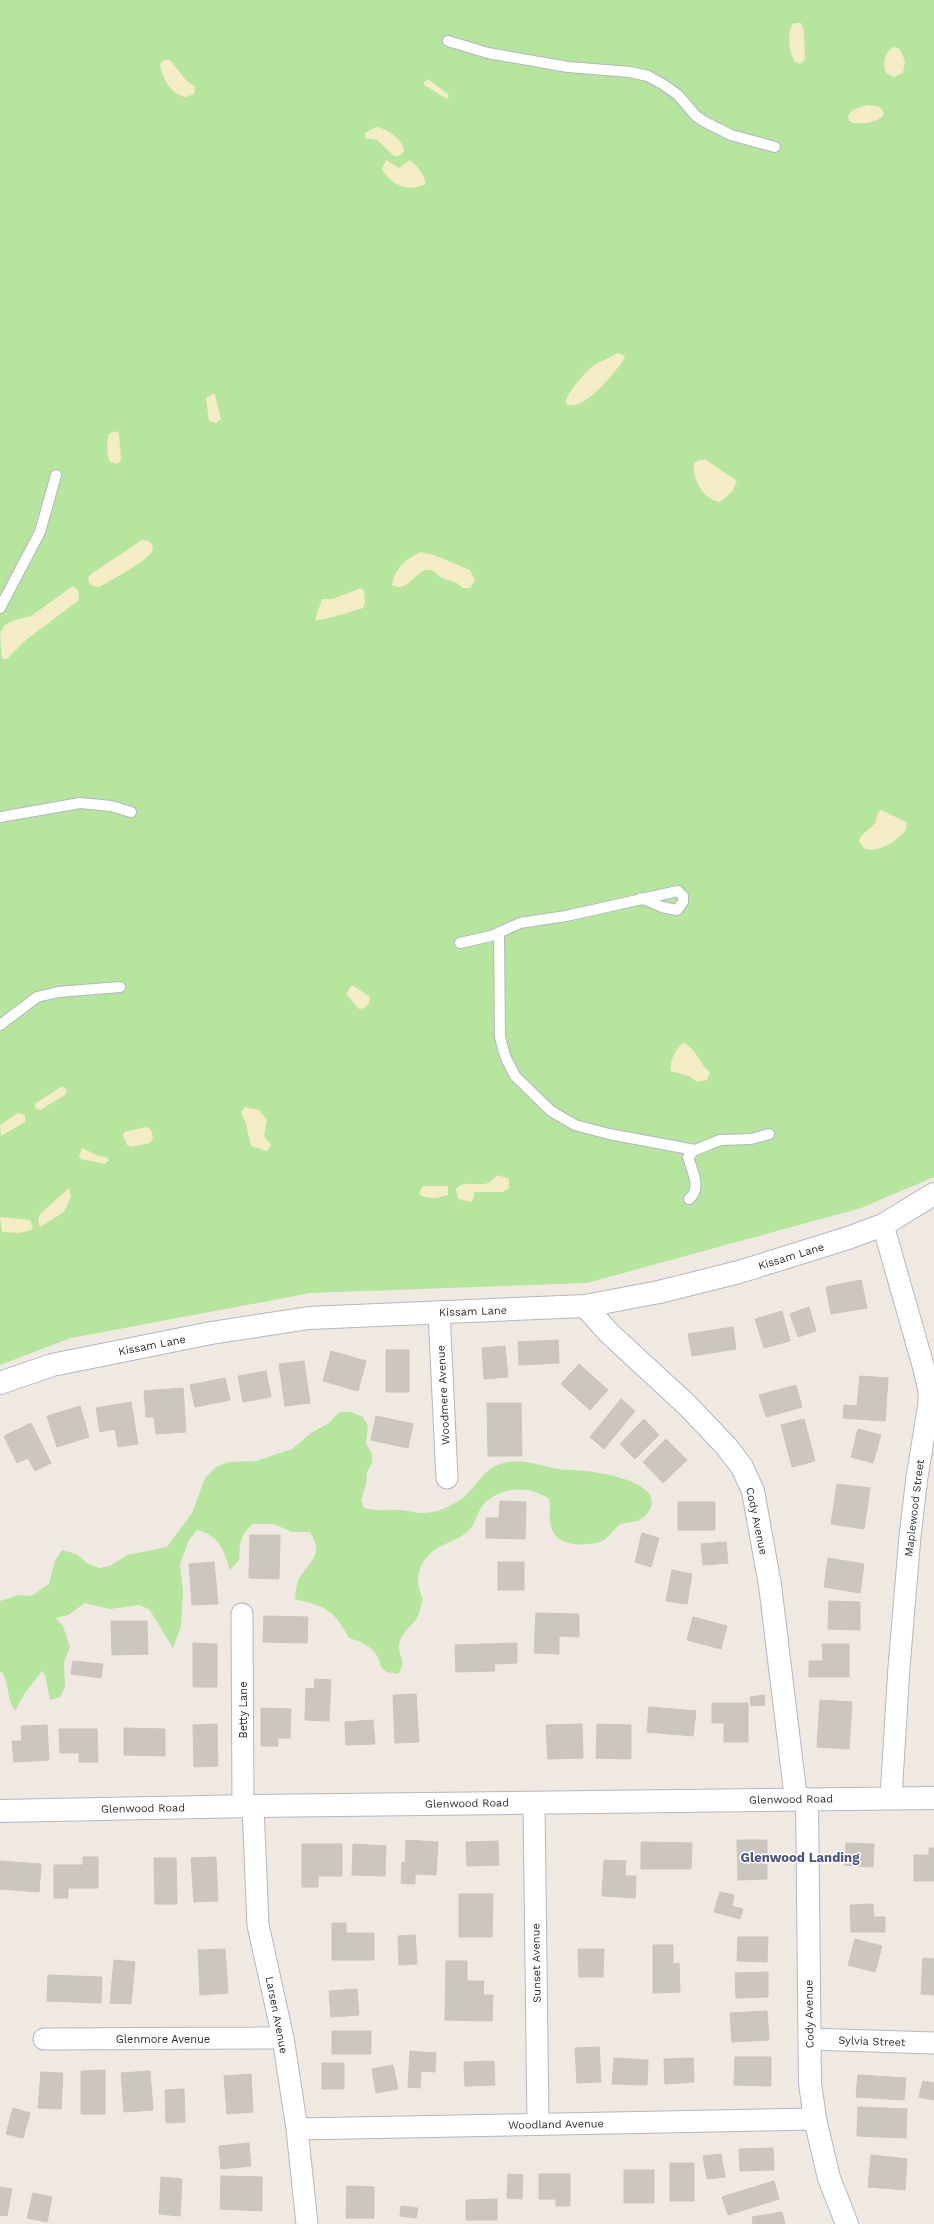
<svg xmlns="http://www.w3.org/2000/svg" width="934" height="2224" viewBox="0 0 934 2224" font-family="'Work Sans',sans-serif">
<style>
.green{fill:#b6e59e}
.sand{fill:#f3ecc5}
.building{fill:#cbc7bf;stroke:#cbc5ba}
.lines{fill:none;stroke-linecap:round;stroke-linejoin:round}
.service-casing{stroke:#b4b7c1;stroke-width:12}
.minor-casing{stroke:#b4b7c1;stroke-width:23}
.tertiary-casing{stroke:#b4b7c1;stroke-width:24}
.secondary-casing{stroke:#b4b7c1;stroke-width:24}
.service{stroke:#fff;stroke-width:10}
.minor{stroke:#fff;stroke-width:21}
.tertiary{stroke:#fff;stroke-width:22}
.secondary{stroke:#fff;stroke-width:22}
.labels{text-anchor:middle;stroke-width:3;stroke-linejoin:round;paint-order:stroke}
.street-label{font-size:11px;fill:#2e2e2e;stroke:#fff}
.quarter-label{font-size:13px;font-weight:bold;fill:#4d5680;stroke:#fff}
</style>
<rect width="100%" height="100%" fill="#efe9e1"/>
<path class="green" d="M 0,0 L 934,0 L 934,1177 L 861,1208 L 587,1283 L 311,1293 L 71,1338 L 0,1365 Z
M 339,1412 L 351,1412 L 363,1417 L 368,1426 L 366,1443 L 372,1454 L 372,1463 L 367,1472 L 366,1484 L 361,1500 L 364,1508 C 377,1511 387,1510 400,1510 C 407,1510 414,1513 421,1513 C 434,1514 449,1507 460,1500 C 479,1487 481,1466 509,1462 C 530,1459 550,1470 571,1470 C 589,1470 668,1480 649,1511 C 638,1527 627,1519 618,1526 C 612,1531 609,1538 602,1541 C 590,1546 566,1547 556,1536 C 547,1526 551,1511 549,1499 C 529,1485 500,1486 483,1505 C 477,1512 476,1523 470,1529 C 455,1545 434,1542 422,1564 C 416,1576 417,1587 423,1599 C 421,1605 420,1613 417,1618 C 411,1628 400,1632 399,1647 C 399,1659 407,1660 398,1674 L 387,1672 L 381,1667 C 378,1649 365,1643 349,1638 C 333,1609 327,1607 295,1599 C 296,1593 296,1583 300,1577 C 311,1560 324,1554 310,1532 L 292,1532 L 274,1524 L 252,1524 L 244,1533 L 240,1544 L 239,1560 L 230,1570 C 223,1549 220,1536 197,1530 L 189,1540 L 180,1564 L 183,1592 L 181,1626 L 173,1648 L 149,1609 L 139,1605 L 110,1609 L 85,1603 L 68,1615 L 56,1618 L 63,1626 L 70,1647 L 64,1662 L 65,1687 L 60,1697 L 50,1700 L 45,1675 L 42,1671 L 24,1694 L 15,1711 C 7,1699 9,1686 3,1673 L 0,1672 L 0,1601 L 18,1595 L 31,1596 L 49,1584 L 55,1561 L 62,1550 L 76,1554 L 87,1563 L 100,1568 L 110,1566 L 127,1555 L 167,1547 L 192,1513 L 205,1478 L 216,1467 L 229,1462 L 256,1461 L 292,1449 L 311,1433 L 329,1423 Z"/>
<path class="sand" d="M 794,23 L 801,23 L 804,31 L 805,60 L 800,64 L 795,62 C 789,54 786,31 794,23 Z
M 893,47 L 900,49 L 905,61 L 903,73 L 894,77 L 886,73 C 882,64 885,52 893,47 Z
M 164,60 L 170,60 L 186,80 L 195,87 L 194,94 L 186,97 C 171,95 162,78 160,64 Z
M 428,79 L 449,95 L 447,99 L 424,85 L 424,82 Z
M 868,105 L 880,107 L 884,113 L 883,116 C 876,123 857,126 849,121 L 848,116 L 852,110 Z
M 376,127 C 386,128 404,140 404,151 L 399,156 L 394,156 L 377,140 L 365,138 L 365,133 Z
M 386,160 L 399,168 L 410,160 C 416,165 426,175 425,184 C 410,193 390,185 382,169 Z
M 618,353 L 625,356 L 623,361 C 614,373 583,413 566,404 C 564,395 586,372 593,366 C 601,361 610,358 618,353 Z
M 213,394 L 215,395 L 221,419 L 216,423 L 209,421 L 206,398 Z
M 115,431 L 119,433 L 121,460 L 118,464 L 110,462 C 107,456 106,441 109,434 Z
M 699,460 L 706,460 L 737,481 L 732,492 L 720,502 C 703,500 692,479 694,463 Z
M 142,540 L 149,541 C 152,544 154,548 152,552 C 147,561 110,581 99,587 L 90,585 L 88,578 L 91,574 Z
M 421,552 L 434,555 L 470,570 L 475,580 L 470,588 L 463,588 C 456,581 451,581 442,578 C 437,576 436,570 429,570 C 415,568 410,594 392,585 C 394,569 407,558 421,552 Z
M 73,586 L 78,590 L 79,600 L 26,640 L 7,659 L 2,659 L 0,633 L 4,626 L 12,621 L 31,616 Z
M 361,588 L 364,590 L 365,603 L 363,608 C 356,610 320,622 315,620 L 322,599 L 333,599 Z
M 881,810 L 904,821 L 907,823 L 906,830 C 897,841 879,853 865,849 L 859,842 C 860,833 869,831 874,824 C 878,819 875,814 881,810 Z
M 351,986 L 354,986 L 370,997 L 369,1003 L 365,1008 L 359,1009 L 346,994 Z
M 684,1043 C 697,1049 699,1064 710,1072 L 707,1080 L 697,1082 L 689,1076 L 671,1071 C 669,1062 676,1047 684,1043 Z
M 62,1086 L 67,1090 L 65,1095 L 40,1110 L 35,1108 L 35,1104 Z
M 245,1107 L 259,1110 L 267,1120 L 264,1136 L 271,1145 L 267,1151 L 251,1146 L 246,1124 L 241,1112 Z
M 18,1113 L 25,1115 L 25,1122 L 1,1136 L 0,1125 Z
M 147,1127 L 151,1130 L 153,1138 L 150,1143 L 131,1147 L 127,1145 L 123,1136 L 124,1132 Z
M 82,1148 L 99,1156 L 107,1157 L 109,1160 L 105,1164 L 81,1159 L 79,1156 Z
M 498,1175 L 509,1179 L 509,1188 L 503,1192 L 474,1192 L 474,1197 L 471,1202 L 458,1199 L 456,1189 C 464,1179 478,1187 488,1183 C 492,1182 494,1177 498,1175 Z
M 424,1186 L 448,1186 L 448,1195 C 440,1198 426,1200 419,1194 L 422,1187 Z
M 69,1188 L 71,1197 L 64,1212 L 40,1227 L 38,1221 L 40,1214 Z
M 0,1217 L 30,1220 L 33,1227 L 31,1230 L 20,1233 L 2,1232 Z"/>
<path class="building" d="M 861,1280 L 867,1308 L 831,1314 L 826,1287 Z
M 809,1307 L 816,1331 L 798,1337 L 790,1314 Z
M 782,1311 L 790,1341 L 764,1348 L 755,1319 Z
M 733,1327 L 736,1349 L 692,1356 L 688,1334 Z
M 558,1340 L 559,1363 L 519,1365 L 518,1342 Z
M 505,1346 L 508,1377 L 484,1379 L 482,1348 Z
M 386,1350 L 409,1350 L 409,1392 L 386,1392 Z
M 331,1351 L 366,1361 L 358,1391 L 323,1381 Z
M 304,1361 L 310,1403 L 285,1406 L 279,1364 Z
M 579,1364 L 608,1390 L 590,1410 L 561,1384 Z
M 266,1371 L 271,1397 L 243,1402 L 238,1376 Z
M 860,1376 L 888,1378 L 885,1421 L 843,1418 L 844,1405 L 857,1406 Z
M 225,1378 L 230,1400 L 195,1407 L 190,1385 Z
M 796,1385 L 802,1407 L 766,1417 L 759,1395 Z
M 183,1388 L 186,1432 L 156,1434 L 154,1417 L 146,1417 L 144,1391 Z
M 621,1399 L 635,1411 L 604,1449 L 590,1437 Z
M 131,1402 L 138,1444 L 118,1447 L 115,1429 L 100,1432 L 96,1408 Z
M 487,1403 L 521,1403 L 522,1456 L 488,1456 Z
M 80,1406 L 89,1437 L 57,1447 L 47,1416 Z
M 376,1416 L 413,1424 L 408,1448 L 371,1440 Z
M 644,1419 L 659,1435 L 635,1459 L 620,1444 Z
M 804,1419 L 815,1461 L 792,1467 L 781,1425 Z
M 31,1423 L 51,1463 L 35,1471 L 28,1458 L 17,1463 L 4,1436 Z
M 858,1429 L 881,1435 L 873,1463 L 851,1457 Z
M 666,1439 L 687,1460 L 663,1483 L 643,1462 Z
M 837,1484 L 870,1488 L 864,1529 L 831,1524 Z
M 500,1501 L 526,1502 L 525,1539 L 486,1538 L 486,1518 L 499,1518 Z
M 678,1502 L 715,1502 L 715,1530 L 678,1530 Z
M 642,1533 L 659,1538 L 651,1567 L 635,1562 Z
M 250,1535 L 280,1535 L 279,1579 L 249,1578 Z
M 726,1542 L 728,1563 L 703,1565 L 701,1544 Z
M 828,1558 L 864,1564 L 860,1593 L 824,1587 Z
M 214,1562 L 218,1604 L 192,1605 L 189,1564 Z
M 498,1562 L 524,1562 L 524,1590 L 498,1590 Z
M 672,1570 L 692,1574 L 687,1604 L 666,1601 Z
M 829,1601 L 860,1602 L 860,1630 L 828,1629 Z
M 536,1613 L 579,1614 L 579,1637 L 559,1636 L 559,1654 L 534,1653 Z
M 264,1616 L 308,1617 L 307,1643 L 263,1642 Z
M 693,1617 L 727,1626 L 721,1649 L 687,1640 Z
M 111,1621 L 147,1621 L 148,1654 L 112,1655 Z
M 193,1643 L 217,1644 L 217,1687 L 193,1687 Z
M 517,1643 L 517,1663 L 494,1664 L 495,1671 L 456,1672 L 455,1645 Z
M 822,1644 L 849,1644 L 849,1677 L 809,1677 L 809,1661 L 823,1661 Z
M 73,1661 L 103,1664 L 101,1678 L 71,1674 Z
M 315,1679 L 331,1680 L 329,1721 L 305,1720 L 306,1688 L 314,1689 Z
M 416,1694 L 419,1742 L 395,1743 L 393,1695 Z
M 764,1695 L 765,1705 L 751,1706 L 750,1697 Z
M 820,1700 L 852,1702 L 849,1749 L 817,1747 Z
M 712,1703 L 748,1703 L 748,1742 L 724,1742 L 724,1723 L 712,1723 Z
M 649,1707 L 696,1711 L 693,1736 L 647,1732 Z
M 261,1708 L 291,1709 L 290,1738 L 278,1738 L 278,1746 L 261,1746 Z
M 373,1720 L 375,1744 L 346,1745 L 345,1722 Z
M 217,1724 L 218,1766 L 194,1767 L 193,1725 Z
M 582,1724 L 583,1758 L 548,1759 L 546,1725 Z
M 597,1724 L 631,1725 L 631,1759 L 596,1758 Z
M 47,1725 L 49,1760 L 14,1762 L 12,1741 L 22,1741 L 21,1726 Z
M 124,1728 L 165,1729 L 165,1756 L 124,1755 Z
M 59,1729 L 97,1729 L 98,1762 L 79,1762 L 79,1753 L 60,1753 Z
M 406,1840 L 438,1842 L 436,1875 L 415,1874 L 415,1884 L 401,1883 L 402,1862 L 405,1863 Z
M 737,1840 L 767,1840 L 767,1879 L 738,1880 Z
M 498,1841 L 499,1865 L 467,1866 L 466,1842 Z
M 641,1842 L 692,1843 L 691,1869 L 641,1869 Z
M 846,1843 L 874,1844 L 873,1867 L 844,1865 Z
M 302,1844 L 342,1844 L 342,1876 L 318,1876 L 318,1887 L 302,1887 Z
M 353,1844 L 386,1846 L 385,1876 L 352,1875 Z
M 929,1848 L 934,1848 L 934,1881 L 914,1881 L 914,1855 L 929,1855 Z
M 83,1857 L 98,1857 L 98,1888 L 68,1888 L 68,1898 L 54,1898 L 54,1865 L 83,1865 Z
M 216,1857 L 218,1901 L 194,1902 L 191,1858 Z
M 154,1858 L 176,1858 L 177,1904 L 155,1904 Z
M 604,1860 L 626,1861 L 625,1876 L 636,1876 L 635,1898 L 602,1896 Z
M 0,1861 L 41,1864 L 39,1892 L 0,1889 Z
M 720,1892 L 734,1895 L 732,1906 L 743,1909 L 740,1919 L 714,1912 Z
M 459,1894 L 493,1894 L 492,1937 L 459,1937 Z
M 873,1904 L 874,1917 L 885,1917 L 885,1932 L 851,1932 L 850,1905 Z
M 332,1923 L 346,1923 L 346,1933 L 374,1933 L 374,1960 L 332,1960 Z
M 415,1935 L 417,1964 L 399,1965 L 398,1936 Z
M 738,1937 L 768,1937 L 767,1962 L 737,1961 Z
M 855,1939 L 882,1946 L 875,1972 L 848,1965 Z
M 653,1945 L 673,1945 L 673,1964 L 679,1963 L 680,1992 L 653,1993 Z
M 225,1949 L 228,1993 L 200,1995 L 198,1950 Z
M 578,1949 L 604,1949 L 603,1977 L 579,1977 Z
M 923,1958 L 934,1959 L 934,1995 L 921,1994 Z
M 114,1960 L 135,1962 L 131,2004 L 110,2003 Z
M 446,1961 L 467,1961 L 467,1981 L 484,1981 L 483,1995 L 493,1995 L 492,2021 L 445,2020 Z
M 768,1972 L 768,1997 L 736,1998 L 735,1973 Z
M 48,1975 L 102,1977 L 101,2003 L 47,2001 Z
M 357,1989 L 359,2015 L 331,2017 L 329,1991 Z
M 767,2011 L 769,2040 L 732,2042 L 730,2013 Z
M 332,2031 L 371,2031 L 371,2054 L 332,2054 Z
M 599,2047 L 601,2082 L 577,2083 L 575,2048 Z
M 410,2051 L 436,2053 L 435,2072 L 421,2071 L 420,2088 L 408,2087 Z
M 735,2057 L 771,2057 L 771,2086 L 734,2085 Z
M 614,2058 L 648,2060 L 647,2085 L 612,2084 Z
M 693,2058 L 694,2082 L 665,2084 L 664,2059 Z
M 494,2061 L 495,2085 L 465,2086 L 464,2062 Z
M 322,2063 L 344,2063 L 344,2089 L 322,2089 Z
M 393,2065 L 398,2089 L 376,2093 L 372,2069 Z
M 105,2070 L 105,2114 L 81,2114 L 81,2071 Z
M 150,2071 L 153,2110 L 124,2112 L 121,2073 Z
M 41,2072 L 63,2073 L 61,2109 L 38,2108 Z
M 251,2074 L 253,2112 L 227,2114 L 224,2076 Z
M 858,2075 L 906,2078 L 904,2100 L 856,2097 Z
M 923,2081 L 934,2083 L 934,2100 L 919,2097 Z
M 184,2089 L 185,2122 L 166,2123 L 165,2090 Z
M 858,2107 L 907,2109 L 906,2138 L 857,2136 Z
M 13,2108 L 30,2113 L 23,2138 L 6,2134 Z
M 249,2143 L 251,2166 L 221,2169 L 219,2146 Z
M 773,2148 L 774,2170 L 740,2171 L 739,2149 Z
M 721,2154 L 725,2177 L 707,2179 L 703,2156 Z
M 871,2155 L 907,2159 L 905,2190 L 868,2187 Z
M 670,2163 L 694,2163 L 694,2201 L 670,2201 Z
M 624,2170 L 654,2170 L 654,2203 L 624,2203 Z
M 508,2174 L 523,2175 L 522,2199 L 507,2198 Z
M 539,2174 L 570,2174 L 570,2206 L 556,2206 L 556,2199 L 539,2199 Z
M 221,2176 L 262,2177 L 262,2211 L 220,2209 Z
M 161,2177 L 182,2179 L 180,2216 L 159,2214 Z
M 774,2181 L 779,2199 L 728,2215 L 722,2197 Z
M 347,2186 L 374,2187 L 374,2218 L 346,2218 Z
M 0,2187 L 12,2189 L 7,2216 L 0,2215 Z
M 33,2193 L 52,2197 L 47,2222 L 27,2218 Z
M 497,2199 L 497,2220 L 466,2220 L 466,2200 Z
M 401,2206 L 418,2208 L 416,2218 L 400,2216 Z
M 782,2212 L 785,2224 L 753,2224 L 752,2217 Z"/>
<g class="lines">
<g class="service-casing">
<path id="service" d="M 448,41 L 488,53 L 568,67 L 630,72 L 648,76 L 664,85 L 678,95 L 696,116 L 705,122 L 731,135 L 775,147
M 0,608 L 40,532 L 56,475
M 0,817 L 80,803 L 111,806 L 131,812
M 499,932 L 500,1037 L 505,1056 L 515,1076 L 551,1111 L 575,1125 L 609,1134 L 695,1150 L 688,1157 C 692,1171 702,1189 689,1199
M 460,943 L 491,936 L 520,923 L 566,916 L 678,891 L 683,896 L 683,902 L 677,910 L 662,907 L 641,898
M 0,1025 L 37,997 L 58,992 L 120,987
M 695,1150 L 720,1140 L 751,1139 L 769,1134"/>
</g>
<g class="minor-casing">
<path id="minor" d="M 883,1225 L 923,1365 L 929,1390 L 929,1404 L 917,1477 L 910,1536 L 899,1667 L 891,1797
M 439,1312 L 447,1478
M 242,1614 L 243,1806
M 534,1803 L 538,2124
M 253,1806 L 258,1925 L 283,2038 L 297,2129 L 307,2224
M 44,2039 L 283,2038
M 809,2039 L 934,2043
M 297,2129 L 815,2119"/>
</g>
<g class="tertiary-casing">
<path id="tertiary" d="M 585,1306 L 609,1333 L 687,1405 L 726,1446 L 742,1467 L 753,1491 L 770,1585 L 796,1799
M 0,1383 L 52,1365 L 211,1333 L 309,1318 L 585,1306 L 659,1292 L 739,1272 L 848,1238 L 883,1225 L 934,1194
M 807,1799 L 810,2083 L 815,2119 L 829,2178 L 847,2224"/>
</g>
<g class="secondary-casing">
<path id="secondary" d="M 0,1811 L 253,1806 L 934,1798"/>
</g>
<use href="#service" class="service"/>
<use href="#minor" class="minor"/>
<use href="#tertiary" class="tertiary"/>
<use href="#secondary" class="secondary"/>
</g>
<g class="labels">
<g class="street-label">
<text transform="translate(791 1256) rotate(-17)" y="4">Kissam Lane</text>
<text transform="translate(473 1311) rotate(-2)" y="4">Kissam Lane</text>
<text transform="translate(152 1345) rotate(-11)" y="4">Kissam Lane</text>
<text transform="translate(443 1395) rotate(-93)" y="4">Woodmere Avenue</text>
<text transform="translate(914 1508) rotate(-83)" y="4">Maplewood Street</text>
<text transform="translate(757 1521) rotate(78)" y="4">Cody Avenue</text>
<text transform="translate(243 1710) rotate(-90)" y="4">Betty Lane</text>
<text transform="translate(791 1799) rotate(-1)" y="4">Glenwood Road</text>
<text transform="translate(467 1803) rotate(-1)" y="4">Glenwood Road</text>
<text transform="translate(143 1808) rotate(-1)" y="4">Glenwood Road</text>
<text transform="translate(536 1963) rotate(-91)" y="4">Sunset Avenue</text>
<text transform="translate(809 2014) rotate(-91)" y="4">Cody Avenue</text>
<text transform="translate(277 2015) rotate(79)" y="4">Larsen Avenue</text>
<text x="163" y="2043">Glenmore Avenue</text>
<text transform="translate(872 2041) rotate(2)" y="4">Sylvia Street</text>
<text transform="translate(556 2124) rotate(-1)" y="4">Woodland Avenue</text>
</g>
<g class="quarter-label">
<text x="800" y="1862">Glenwood Landing</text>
</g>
</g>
</svg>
